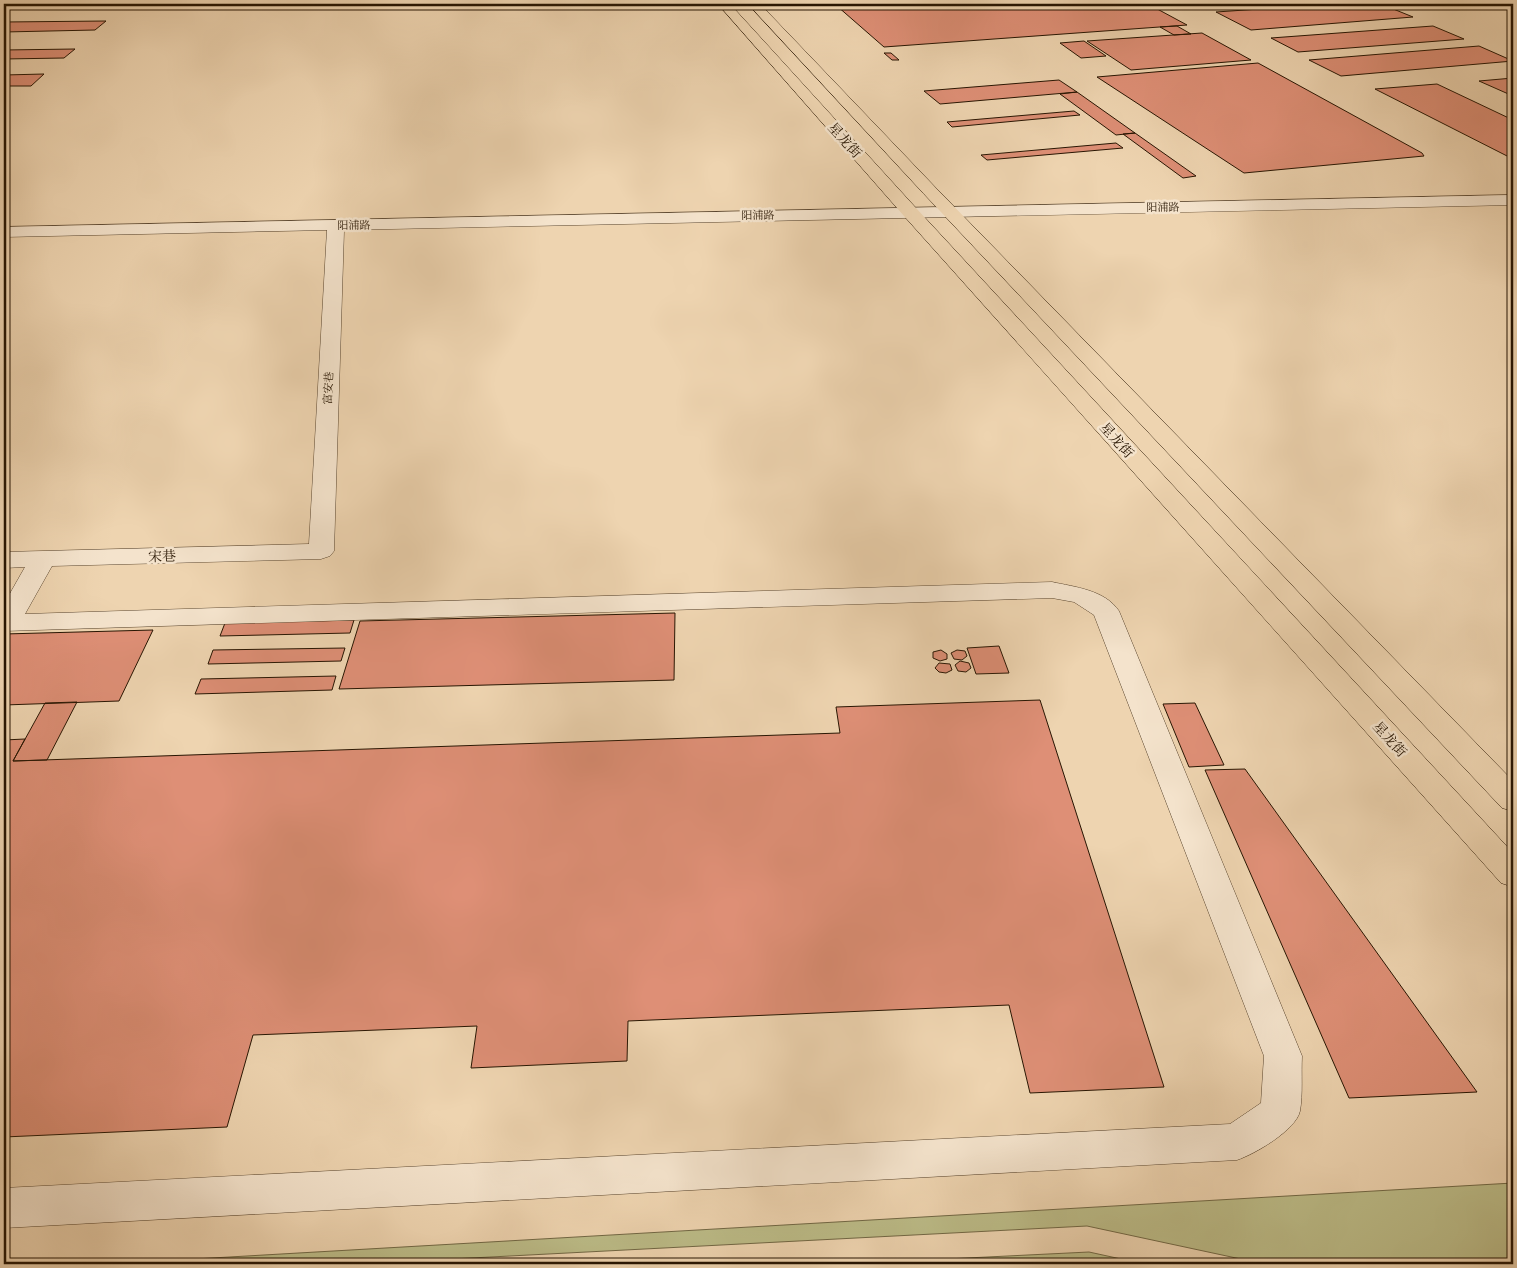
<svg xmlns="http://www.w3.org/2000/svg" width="1517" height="1268" viewBox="0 0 1517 1268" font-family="Vollkorn,'Noto Serif SC',serif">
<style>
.green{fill:#bcbc88;stroke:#726845}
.building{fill:#de8f76;stroke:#271502}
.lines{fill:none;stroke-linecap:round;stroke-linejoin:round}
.minor-casing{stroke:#59452e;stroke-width:1}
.major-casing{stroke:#271502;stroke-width:1}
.minor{fill:#f4e3cc;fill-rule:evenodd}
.major{fill:#eed4b0;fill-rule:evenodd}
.labels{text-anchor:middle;stroke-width:5;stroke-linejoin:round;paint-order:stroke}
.far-street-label{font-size:11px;fill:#271502;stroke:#f4e3cc}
.street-label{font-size:14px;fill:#271502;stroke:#f4e3cc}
</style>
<rect width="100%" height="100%" fill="#eed4b0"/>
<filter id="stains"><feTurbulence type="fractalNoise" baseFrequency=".004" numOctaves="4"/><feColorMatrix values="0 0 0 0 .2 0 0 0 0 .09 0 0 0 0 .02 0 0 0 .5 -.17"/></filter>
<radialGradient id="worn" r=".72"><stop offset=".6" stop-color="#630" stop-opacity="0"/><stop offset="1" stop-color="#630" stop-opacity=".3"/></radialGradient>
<path class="green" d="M 1513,1183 L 1513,1264 L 1264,1264 L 1087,1226 L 356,1264 L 108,1264 Z
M 1089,1252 L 1144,1264 L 845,1264 Z"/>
<path class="building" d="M 874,4 L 1148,4 L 1187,25 L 884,47 L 837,6 Z
M 1205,4 L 1250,4 L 1211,7 Z
M 1332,4 L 1381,4 L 1413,17 L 1251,30 L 1216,12 Z
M 106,21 L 95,30 L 4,32 L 4,22 Z
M 1177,26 L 1191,34 L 1174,35 L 1160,27 Z
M 1433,26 L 1464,39 L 1298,52 L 1271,38 Z
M 1202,33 L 1251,60 L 1131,70 L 1087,41 Z
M 1084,41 L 1106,56 L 1081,58 L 1060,43 Z
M 1479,46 L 1513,61 L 1341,76 L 1309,60 Z
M 75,49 L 64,58 L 4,59 L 4,50 Z
M 884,53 L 891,53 L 899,60 L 892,60 Z
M 1258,63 L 1422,153 L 1424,156 L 1244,173 L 1097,77 Z
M 44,74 L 31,86 L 4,86 L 4,75 Z
M 1513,78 L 1513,96 L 1479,81 Z
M 1059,80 L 1077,92 L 940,104 L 924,91 Z
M 1437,84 L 1513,120 L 1513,159 L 1375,89 Z
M 1077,92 L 1135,133 L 1116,135 L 1060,94 Z
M 1074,111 L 1080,115 L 952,127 L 947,122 Z
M 1135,133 L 1196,176 L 1183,178 L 1123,134 Z
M 1116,143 L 1123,148 L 987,160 L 981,155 Z
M 675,613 L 674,680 L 339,689 L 360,621 Z
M 354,620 L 350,633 L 220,636 L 225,623 Z
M 153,630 L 119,701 L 4,705 L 4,634 Z
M 999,646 L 1009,673 L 976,674 L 967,648 Z
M 345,648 L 341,661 L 208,664 L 213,650 Z
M 941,650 L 947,654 L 947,659 L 940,661 L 933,658 L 933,652 Z
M 957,650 L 965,651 L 967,656 L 962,660 L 954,659 L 951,653 Z
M 960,661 L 969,663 L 971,668 L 966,672 L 958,671 L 955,665 Z
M 939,663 L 950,664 L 952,670 L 946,673 L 939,672 L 935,668 Z
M 336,676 L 332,690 L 195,694 L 201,679 Z
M 1040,700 L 1164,1087 L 1030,1093 L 1009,1005 L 628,1021 L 627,1061 L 471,1068 L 477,1026 L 253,1035 L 227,1127 L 4,1137 L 4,740 L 25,739 L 13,761 L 840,733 L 836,707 Z
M 77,702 L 47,760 L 13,761 L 45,703 Z
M 1195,703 L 1224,765 L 1189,767 L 1163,704 Z
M 1245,769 L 1477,1092 L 1349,1098 L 1205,770 Z"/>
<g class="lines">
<g class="minor-casing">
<path id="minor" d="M 1513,195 L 1513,205 L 344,230 L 334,551 L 330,556 L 321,559 L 52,566 L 25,614 L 1052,582 C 1075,587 1105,590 1119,611 L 1302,1056 C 1301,1074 1303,1094 1300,1111 C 1296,1130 1255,1154 1237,1160 L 4,1228 L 4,1188 L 1230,1124 L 1261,1103 L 1264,1056 L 1094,615 L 1074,602 L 1052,598 L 4,631 L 4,604 L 25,567 L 4,568 L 4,552 L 309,544 L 327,230 L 4,237 L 4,227 Z"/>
</g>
<g class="major-casing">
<path id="major" d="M 718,4 L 730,4 L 916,208 L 1513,853 L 1513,887 L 1501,883 L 904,216 Z
M 748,4 L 760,4 L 936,188 L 1513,781 L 1513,811 L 1502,808 L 924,194 Z"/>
</g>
<use href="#minor" class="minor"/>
<use href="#major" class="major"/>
</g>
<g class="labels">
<g class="far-street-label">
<text transform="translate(1163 207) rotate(-1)" y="4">阳浦路</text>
<text transform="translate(758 215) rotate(-1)" y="4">阳浦路</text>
<text transform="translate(354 225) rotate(-1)" y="4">阳浦路</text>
<text transform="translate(328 388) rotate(-87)" y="4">富安巷</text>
</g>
<g class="street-label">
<text transform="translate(845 140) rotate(48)" y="5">星龙街</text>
<text transform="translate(1117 440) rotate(48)" y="5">星龙街</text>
<text transform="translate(162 556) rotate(-2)" y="5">宋巷</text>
<text transform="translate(1390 739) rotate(48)" y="5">星龙街</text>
</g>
</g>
<rect width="1517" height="1268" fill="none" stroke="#eed4b0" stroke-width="20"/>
<rect x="5" y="5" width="1507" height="1258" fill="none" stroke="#271502" stroke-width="2.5"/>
<rect x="10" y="10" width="1497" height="1248" fill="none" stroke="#271502"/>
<rect width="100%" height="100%" filter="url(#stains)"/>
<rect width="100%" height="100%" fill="url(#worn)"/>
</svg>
